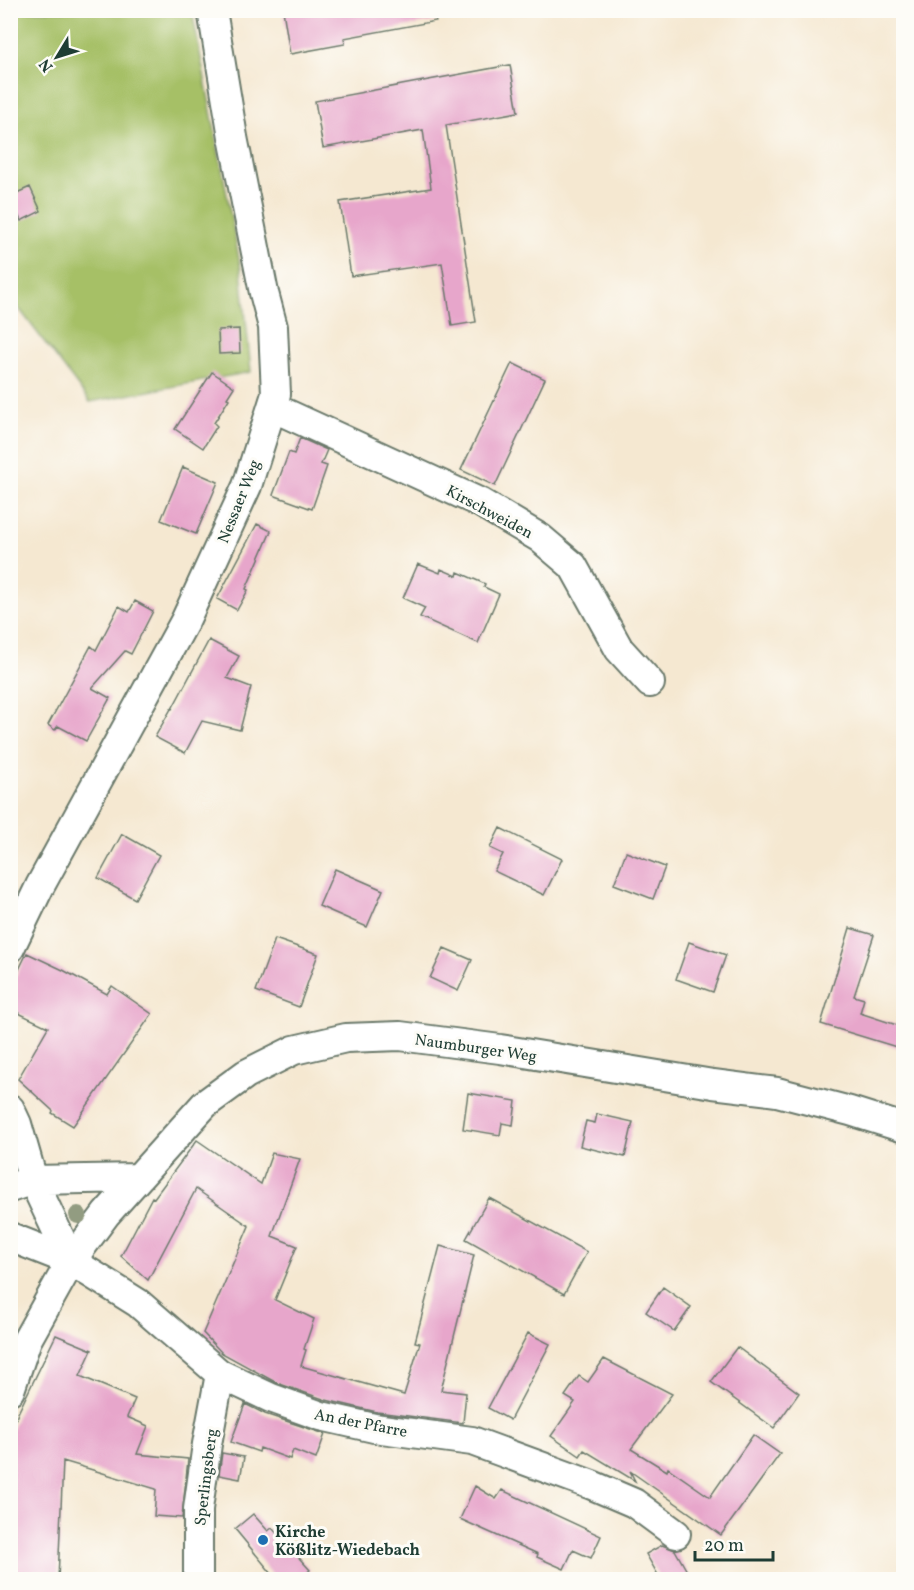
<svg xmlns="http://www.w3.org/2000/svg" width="914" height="1590" viewBox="0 0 914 1590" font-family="Vollkorn,serif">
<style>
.green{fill:#a6c066;stroke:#627e4d;stroke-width:1.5}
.building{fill:#e7a6cb}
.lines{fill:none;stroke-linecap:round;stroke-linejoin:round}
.street-casing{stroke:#6a796b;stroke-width:32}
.street{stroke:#fff;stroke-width:28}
.tree{fill:#929c81}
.poi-dot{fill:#1f6fb2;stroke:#fdfcf7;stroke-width:2}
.labels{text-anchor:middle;stroke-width:6;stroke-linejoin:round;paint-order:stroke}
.street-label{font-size:16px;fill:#1f3d34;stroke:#fdfcf7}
.poi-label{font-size:16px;font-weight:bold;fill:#1f3d34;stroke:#fdfcf7;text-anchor:start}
</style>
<rect width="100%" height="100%" fill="#fdfcf7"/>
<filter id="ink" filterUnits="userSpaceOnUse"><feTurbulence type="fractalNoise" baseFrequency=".0167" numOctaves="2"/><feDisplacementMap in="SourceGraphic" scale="12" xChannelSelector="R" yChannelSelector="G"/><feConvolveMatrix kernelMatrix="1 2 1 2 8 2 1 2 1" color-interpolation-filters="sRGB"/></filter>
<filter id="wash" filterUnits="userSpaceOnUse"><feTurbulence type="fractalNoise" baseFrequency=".008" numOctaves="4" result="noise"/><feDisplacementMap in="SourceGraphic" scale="24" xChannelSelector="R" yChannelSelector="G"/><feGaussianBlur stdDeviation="1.35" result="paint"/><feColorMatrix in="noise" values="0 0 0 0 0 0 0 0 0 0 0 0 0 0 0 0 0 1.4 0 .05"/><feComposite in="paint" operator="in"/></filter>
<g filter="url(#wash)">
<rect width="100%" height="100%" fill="#f5e8d1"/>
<path class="green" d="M 11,11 L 192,11 L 241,269 L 251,372 L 90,402 L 11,298 Z"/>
<g id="blocks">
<path class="building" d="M 283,10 L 435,10 L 436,21 L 344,38 L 345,44 L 290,54 Z
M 510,65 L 518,112 L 446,125 L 476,322 L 452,326 L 442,263 L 351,276 L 340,202 L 431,188 L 423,130 L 323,148 L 315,101 Z
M 30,187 L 41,211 L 21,221 L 10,196 Z
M 239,329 L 240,353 L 219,354 L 218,330 Z
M 512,363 L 545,379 L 495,486 L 461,470 Z
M 212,372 L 234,387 L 227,398 L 229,399 L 214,423 L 217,426 L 203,448 L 175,429 Z
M 300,438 L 327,450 L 321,464 L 327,466 L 312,509 L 273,495 L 289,452 L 294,454 Z
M 183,467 L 218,482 L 196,534 L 161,520 Z
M 257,524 L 271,531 L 246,589 L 248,590 L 237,610 L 217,599 Z
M 418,564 L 440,573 L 441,569 L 457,576 L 458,572 L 485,584 L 484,587 L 499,594 L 478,643 L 420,617 L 425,608 L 403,598 Z
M 135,601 L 153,611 L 131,654 L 125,651 L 92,688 L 110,698 L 86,741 L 58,726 L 55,730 L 48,725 L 91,646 L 96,650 L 119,606 L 129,612 Z
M 209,640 L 239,656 L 227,678 L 251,687 L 240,730 L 202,721 L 185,753 L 155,737 L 171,709 L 172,709 Z
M 500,828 L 562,859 L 544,895 L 494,871 L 503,854 L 490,848 Z
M 122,834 L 159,855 L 135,899 L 98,878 Z
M 626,852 L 665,867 L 653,899 L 614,884 Z
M 335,869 L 383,890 L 367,927 L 319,906 Z
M 850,928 L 874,935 L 854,996 L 864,999 L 860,1013 L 903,1027 L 903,1049 L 821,1024 Z
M 275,939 L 318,954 L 299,1007 L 256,991 Z
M 689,942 L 726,955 L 713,992 L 676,979 Z
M 444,948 L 472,960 L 458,991 L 430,978 Z
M 27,953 L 63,970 L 107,994 L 112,986 L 152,1014 L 73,1126 L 52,1113 L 53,1111 L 18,1079 L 48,1027 L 10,1009 L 10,988 Z
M 468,1093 L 516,1101 L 513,1125 L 502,1123 L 500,1135 L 463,1129 Z
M 597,1114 L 633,1122 L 625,1157 L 580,1146 L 586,1121 L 595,1123 Z
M 197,1140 L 261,1184 L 272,1153 L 300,1159 L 272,1236 L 297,1246 L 275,1300 L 314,1319 L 304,1349 L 306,1350 L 301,1366 L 404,1395 L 420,1343 L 415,1342 L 440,1246 L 474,1255 L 441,1390 L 466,1393 L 463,1423 L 377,1412 L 326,1400 L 277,1383 L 222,1353 L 203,1333 L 249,1226 L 196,1189 L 148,1280 L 121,1256 L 152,1197 L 154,1198 Z
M 489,1198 L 587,1252 L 564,1294 L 466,1239 Z
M 663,1287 L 691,1307 L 674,1331 L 646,1312 Z
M 528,1333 L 550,1344 L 510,1420 L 488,1408 Z
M 56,1335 L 92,1350 L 80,1376 L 135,1399 L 127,1417 L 148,1426 L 137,1454 L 188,1459 L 182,1518 L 154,1516 L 156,1489 L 63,1461 L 58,1580 L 10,1580 L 10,1435 L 18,1413 Z
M 737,1347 L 799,1393 L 774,1428 L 711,1382 Z
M 604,1359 L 672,1394 L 631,1449 L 667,1471 L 668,1468 L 710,1497 L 753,1435 L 780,1454 L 721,1535 L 630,1471 L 635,1481 L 584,1450 L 580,1456 L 551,1436 L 575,1402 L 565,1396 L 579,1376 L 588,1382 Z
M 245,1404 L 265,1414 L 325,1434 L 316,1459 L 293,1450 L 290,1459 L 260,1448 L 259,1452 L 231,1442 Z
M 222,1453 L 244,1457 L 240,1479 L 219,1475 Z
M 475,1486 L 496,1499 L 502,1490 L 601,1536 L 591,1558 L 573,1550 L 564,1569 L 537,1557 L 538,1554 L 460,1519 Z
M 253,1514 L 268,1531 L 272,1528 L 310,1570 L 299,1580 L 277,1580 L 235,1529 Z
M 662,1545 L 675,1550 L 692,1580 L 661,1580 L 646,1554 Z"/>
</g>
</g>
<g filter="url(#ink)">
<use href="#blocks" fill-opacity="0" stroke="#6a796b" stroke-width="1.5"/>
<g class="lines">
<g class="street-casing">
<path id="street" d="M 272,407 L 481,503 L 540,538 L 573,566 L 619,649 L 650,683
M 10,948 L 40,886 L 185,621 L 247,486 L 276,394 L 273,327 L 264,293 L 233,137 L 212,10
M 10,1109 L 17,1124 L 33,1180 L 71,1261
M 10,1188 L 33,1180 L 138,1178
M 10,1237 L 71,1261 L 138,1303 L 220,1374 L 271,1398 L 321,1416 L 374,1428 L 472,1441 L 592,1485 L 634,1503 L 676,1534
M 10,1390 L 27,1340 L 71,1261 L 106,1214 L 205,1104 L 246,1074 L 294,1050 L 346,1038 L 400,1036 L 500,1049 L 713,1084 L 777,1092 L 850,1111 L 904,1128
M 198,1580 L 198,1509 L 207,1444 L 220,1374"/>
</g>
<use href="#street" class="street"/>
</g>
<circle class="tree" cx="78" cy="1215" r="9"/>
</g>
<circle class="poi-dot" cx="263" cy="1540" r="6"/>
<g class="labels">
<g class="street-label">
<text transform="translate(238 501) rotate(-68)" y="6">Nessaer Weg</text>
<text transform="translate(490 511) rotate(28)" y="6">Kirschweiden</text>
<text transform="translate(476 1047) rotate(8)" y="6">Naumburger Weg</text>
<text transform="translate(361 1422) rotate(11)" y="6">An der Pfarre</text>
<text transform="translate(205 1477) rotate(-83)" y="6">Sperlingsberg</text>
</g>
<g class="poi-label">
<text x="275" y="1537">Kirche<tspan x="275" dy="18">Kößlitz-Wiedebach</tspan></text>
</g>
</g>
<rect width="914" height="1590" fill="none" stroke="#fdfcf7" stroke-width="36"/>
<g transform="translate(57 57) rotate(232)" stroke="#fdfcf7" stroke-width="4.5" paint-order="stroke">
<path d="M0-4.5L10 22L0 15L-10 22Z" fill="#1f3d34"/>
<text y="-9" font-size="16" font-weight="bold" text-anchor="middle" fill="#1f3d34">N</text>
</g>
<path d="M695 1551v9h78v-9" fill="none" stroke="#1f3d34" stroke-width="3"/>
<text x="704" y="1551" font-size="18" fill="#1f3d34" stroke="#fdfcf7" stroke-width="4.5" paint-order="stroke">20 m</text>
</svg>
